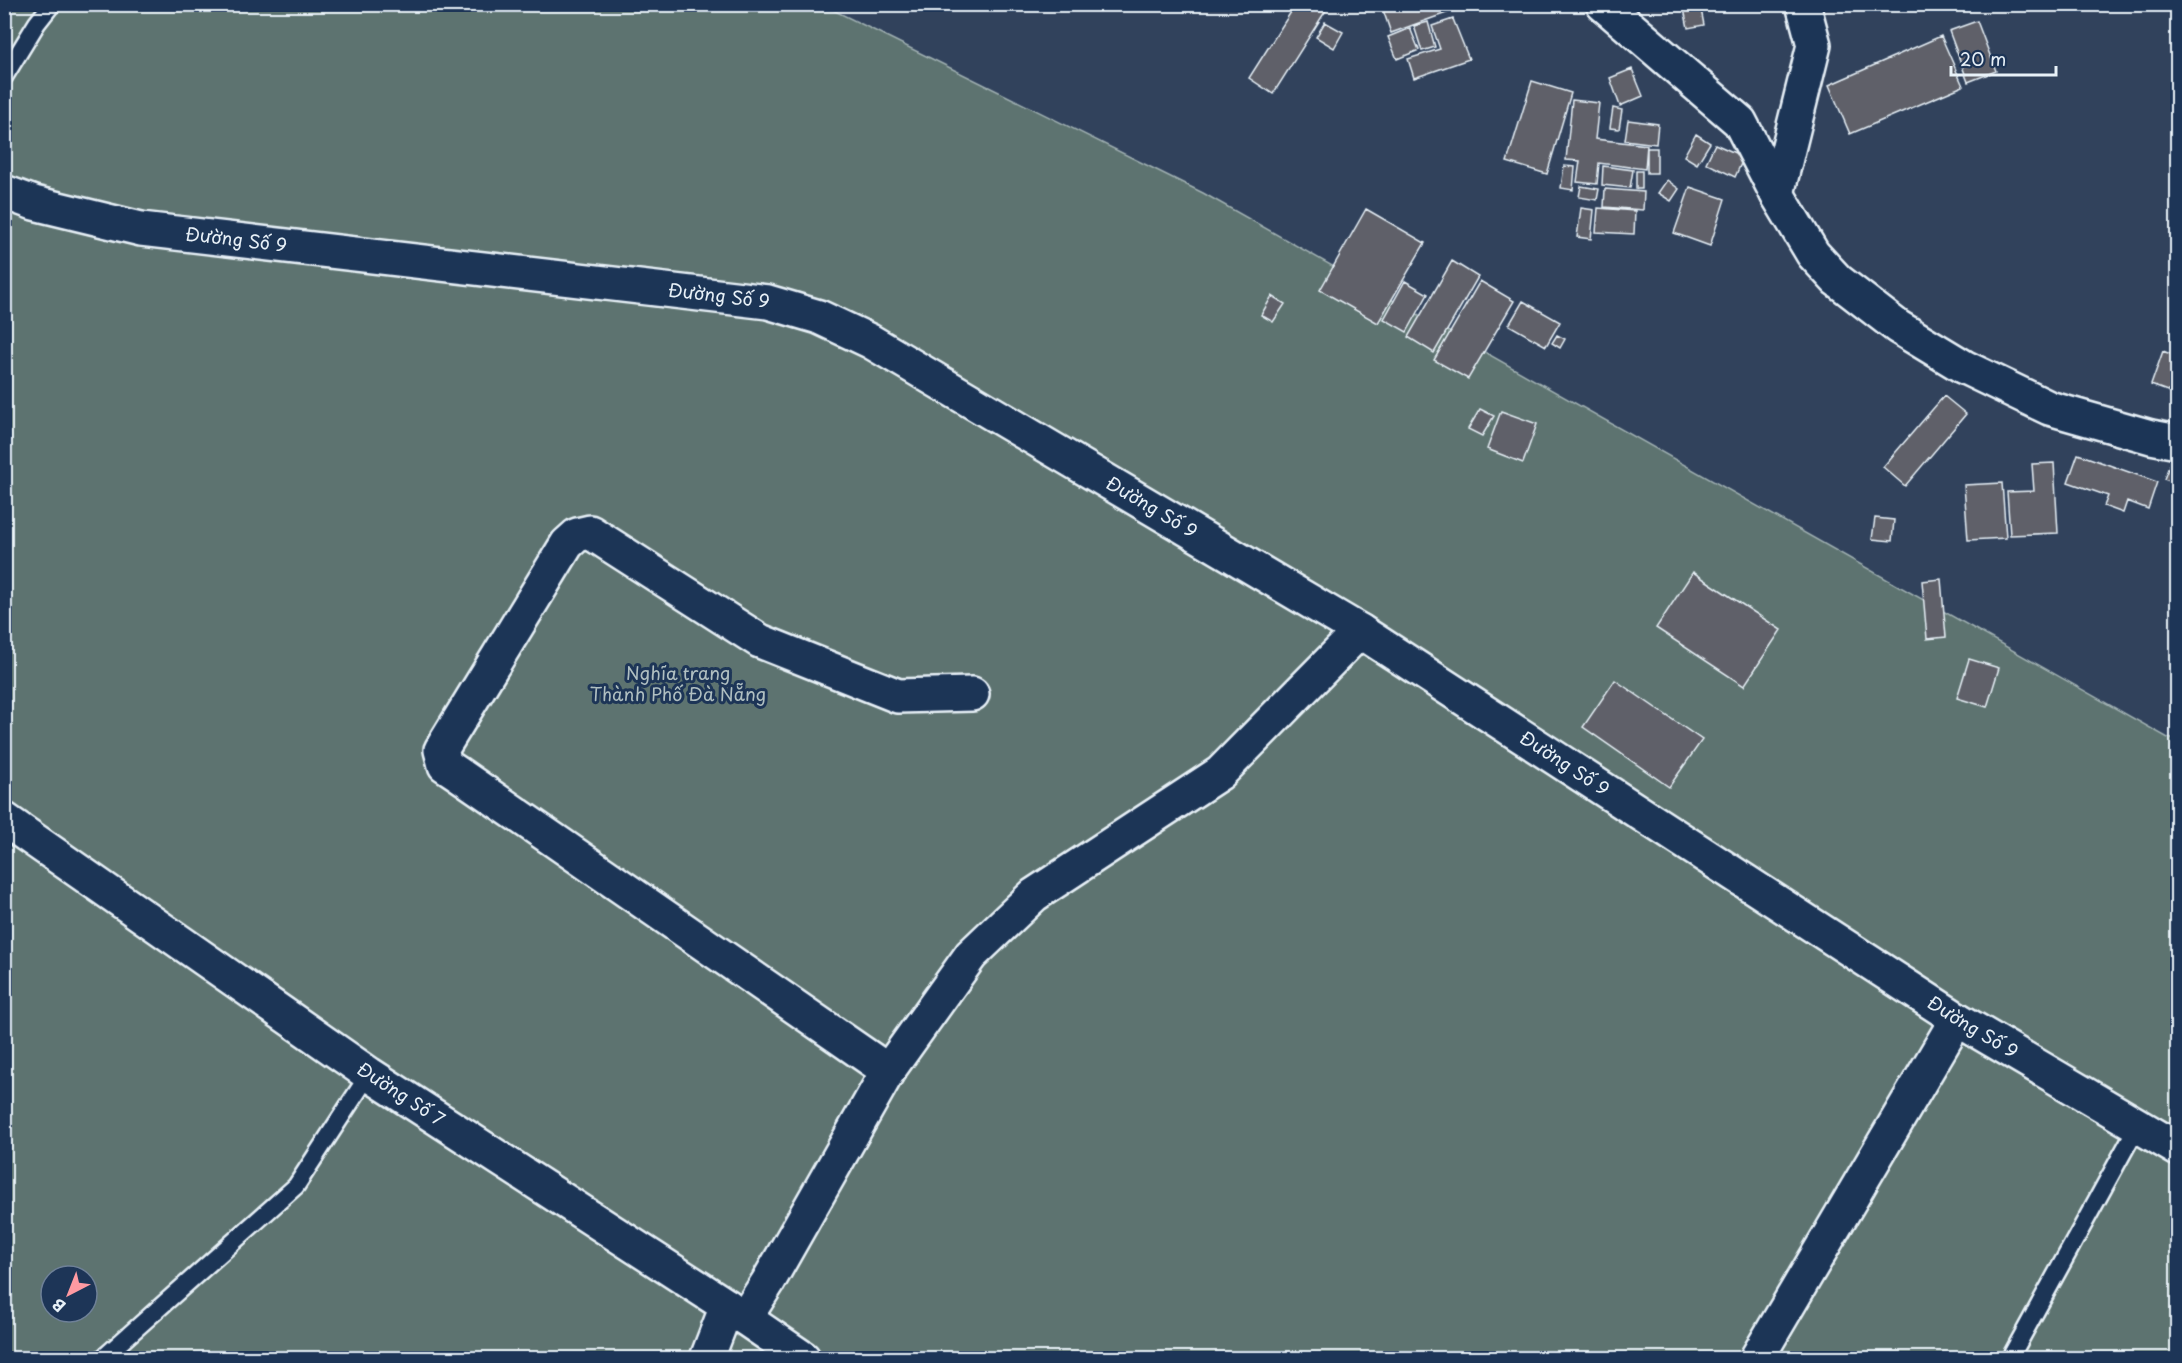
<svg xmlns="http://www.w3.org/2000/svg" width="2182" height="1363" viewBox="0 0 2182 1363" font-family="'Playpen Sans',sans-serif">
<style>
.green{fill:#5d736f;stroke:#a2b2b4;stroke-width:1.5;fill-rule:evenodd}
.building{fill:#5f6169;stroke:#e8f1f8;stroke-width:1.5}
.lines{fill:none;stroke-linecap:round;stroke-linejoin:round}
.lane-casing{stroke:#e8f1f8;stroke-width:21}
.street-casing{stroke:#e8f1f8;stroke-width:38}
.lane{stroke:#1d3557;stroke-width:16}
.street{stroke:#1d3557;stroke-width:33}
.labels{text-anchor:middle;stroke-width:6;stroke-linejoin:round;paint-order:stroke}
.street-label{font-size:18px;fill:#e8f1f8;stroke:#1d3557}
.park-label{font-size:18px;fill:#b0bfc1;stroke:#1d3557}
</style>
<rect width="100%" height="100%" fill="#31425c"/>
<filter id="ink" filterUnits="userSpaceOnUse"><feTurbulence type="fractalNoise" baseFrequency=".0167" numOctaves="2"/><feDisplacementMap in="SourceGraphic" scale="12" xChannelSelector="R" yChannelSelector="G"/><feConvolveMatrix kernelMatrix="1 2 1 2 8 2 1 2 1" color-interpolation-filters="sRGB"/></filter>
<g filter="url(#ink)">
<path class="green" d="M 5,5 L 823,5 L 1203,193 L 2168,738 L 2177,738 L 2177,1358 L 5,1358 ZM 51,1276 L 87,1276 L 87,1312 L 51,1312 Z"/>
<path class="building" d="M 1296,4 L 1330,4 L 1273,94 L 1249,78 Z
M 1381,4 L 1450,4 L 1452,11 L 1391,33 Z
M 1683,4 L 1700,4 L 1704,25 L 1688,28 Z
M 1863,4 L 1888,4 L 1866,12 Z
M 1453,19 L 1469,59 L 1414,78 L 1408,59 L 1440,49 L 1432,26 Z
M 1977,21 L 1996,71 L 1968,82 L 1949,31 Z
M 1325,22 L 1343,32 L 1334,48 L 1316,37 Z
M 1428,22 L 1435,47 L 1422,51 L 1414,26 Z
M 1410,28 L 1419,50 L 1397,59 L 1388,37 Z
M 1941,36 L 1963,86 L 1850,134 L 1829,85 Z
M 1632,69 L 1643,96 L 1620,106 L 1610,78 Z
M 1532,81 L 1571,93 L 1547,174 L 1507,162 Z
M 1572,100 L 1599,103 L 1595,139 L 1647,145 L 1645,169 L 1599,163 L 1597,184 L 1577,182 L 1580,161 L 1566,160 Z
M 1613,108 L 1622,110 L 1619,129 L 1610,128 Z
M 1628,120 L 1658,124 L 1656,144 L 1625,140 Z
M 1696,134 L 1710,143 L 1697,164 L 1684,156 Z
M 1715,144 L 1744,157 L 1735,177 L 1706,163 Z
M 1647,148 L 1657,148 L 1657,173 L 1647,173 Z
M 1564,166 L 1575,167 L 1573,190 L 1561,188 Z
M 1603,166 L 1633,170 L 1630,188 L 1602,185 Z
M 1636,171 L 1642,171 L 1642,189 L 1636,189 Z
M 1667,180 L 1679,189 L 1671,201 L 1658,193 Z
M 1581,186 L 1599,189 L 1597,200 L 1579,197 Z
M 1690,187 L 1725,199 L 1710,246 L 1674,233 Z
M 1605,189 L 1644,192 L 1643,210 L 1604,207 Z
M 1581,208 L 1594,210 L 1591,239 L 1577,237 Z
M 1598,208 L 1635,211 L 1634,234 L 1596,232 Z
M 1366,209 L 1425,243 L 1378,323 L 1320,290 Z
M 1452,261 L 1478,277 L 1434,353 L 1408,337 Z
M 1405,281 L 1428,294 L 1407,332 L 1384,319 Z
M 1480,281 L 1514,301 L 1468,379 L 1434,360 Z
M 1272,296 L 1285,304 L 1273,322 L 1261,315 Z
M 1523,301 L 1560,322 L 1546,346 L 1509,325 Z
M 1557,335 L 1565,339 L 1560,348 L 1552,343 Z
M 2163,351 L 2178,357 L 2178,395 L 2151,385 Z
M 1944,396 L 1966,414 L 1905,486 L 1883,467 Z
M 1480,409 L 1494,416 L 1482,436 L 1468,429 Z
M 1501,411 L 1537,424 L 1523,463 L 1487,449 Z
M 2176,448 L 2178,448 L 2178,484 L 2164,479 Z
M 2078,454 L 2157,482 L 2148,509 L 2127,501 L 2123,513 L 2104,506 L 2108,496 L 2068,482 Z
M 2054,463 L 2058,533 L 2010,535 L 2007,492 L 2034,491 L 2032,464 Z
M 2002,483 L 2006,538 L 1968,540 L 1964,485 Z
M 1875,518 L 1894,520 L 1892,541 L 1872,539 Z
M 1693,572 L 1781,630 L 1744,686 L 1656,628 Z
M 1941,579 L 1946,637 L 1927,639 L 1922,581 Z
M 1969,659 L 1999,668 L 1987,707 L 1957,698 Z
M 1615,680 L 1702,740 L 1669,787 L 1583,727 Z"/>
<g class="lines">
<g class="lane-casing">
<path id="lane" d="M 4,77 L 37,23 L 52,4
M 103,1358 L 296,1186 L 369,1074
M 2010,1358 L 2138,1125"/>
</g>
<g class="street-casing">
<g id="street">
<path d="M 1603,4 L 1740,122 L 1777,194 L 1813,254 L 1837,280 L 1898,327 L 1964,367 L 2049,408 L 2151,437 L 2178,442"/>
<path id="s1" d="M 4,192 L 34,203 L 141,229 L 768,302 L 819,317 L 870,341 L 1360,631 L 1957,1019 L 2178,1149"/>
<path d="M 1777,194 L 1814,45 L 1803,4"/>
<path id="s2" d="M 4,819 L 369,1074 L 727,1306 L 803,1358"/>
<path d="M 888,1071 L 457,773 L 445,765 L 441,750 L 567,544 L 577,535 L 590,532 L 760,641 L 898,696 L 972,694"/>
<path d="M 745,1318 L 768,1282 L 888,1071 L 971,955 L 1034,895 L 1220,773 L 1360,631"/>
<path d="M 707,1358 L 727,1306"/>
<path d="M 1757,1358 L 1957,1019"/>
</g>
</g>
<use href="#lane" class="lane"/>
<use href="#street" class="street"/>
</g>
</g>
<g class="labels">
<g class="street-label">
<text dy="6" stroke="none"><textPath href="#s1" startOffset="238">Đường Số 9</textPath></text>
<text dy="6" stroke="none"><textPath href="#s1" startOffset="724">Đường Số 9</textPath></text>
<text dy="6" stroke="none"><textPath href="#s1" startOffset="1210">Đường Số 9</textPath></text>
<text dy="6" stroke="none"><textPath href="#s1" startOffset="1696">Đường Số 9</textPath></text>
<text dy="6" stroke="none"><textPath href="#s1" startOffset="2182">Đường Số 9</textPath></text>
<text dy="6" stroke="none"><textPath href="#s2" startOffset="483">Đường Số 7</textPath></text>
</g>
<g class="park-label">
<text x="678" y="680">Nghĩa trang<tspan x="678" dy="21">Thành Phố Đà Nẵng</tspan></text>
</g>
</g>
<rect width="2182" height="1363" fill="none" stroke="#1d3557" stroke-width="24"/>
<rect x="12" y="12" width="2158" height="1339" fill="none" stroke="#e8f1f8" stroke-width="2" filter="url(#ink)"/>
<g transform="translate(69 1294) rotate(222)"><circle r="28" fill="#1d3557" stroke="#6e8097" stroke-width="1.5"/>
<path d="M0-4.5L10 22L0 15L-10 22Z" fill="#ff9aa2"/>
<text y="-9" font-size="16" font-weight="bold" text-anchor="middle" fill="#e8f1f8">B</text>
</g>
<path d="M1951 66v9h105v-9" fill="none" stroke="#e8f1f8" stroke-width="3"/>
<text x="1960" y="66" font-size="18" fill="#e8f1f8" stroke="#1d3557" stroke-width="4.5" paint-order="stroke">20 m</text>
</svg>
